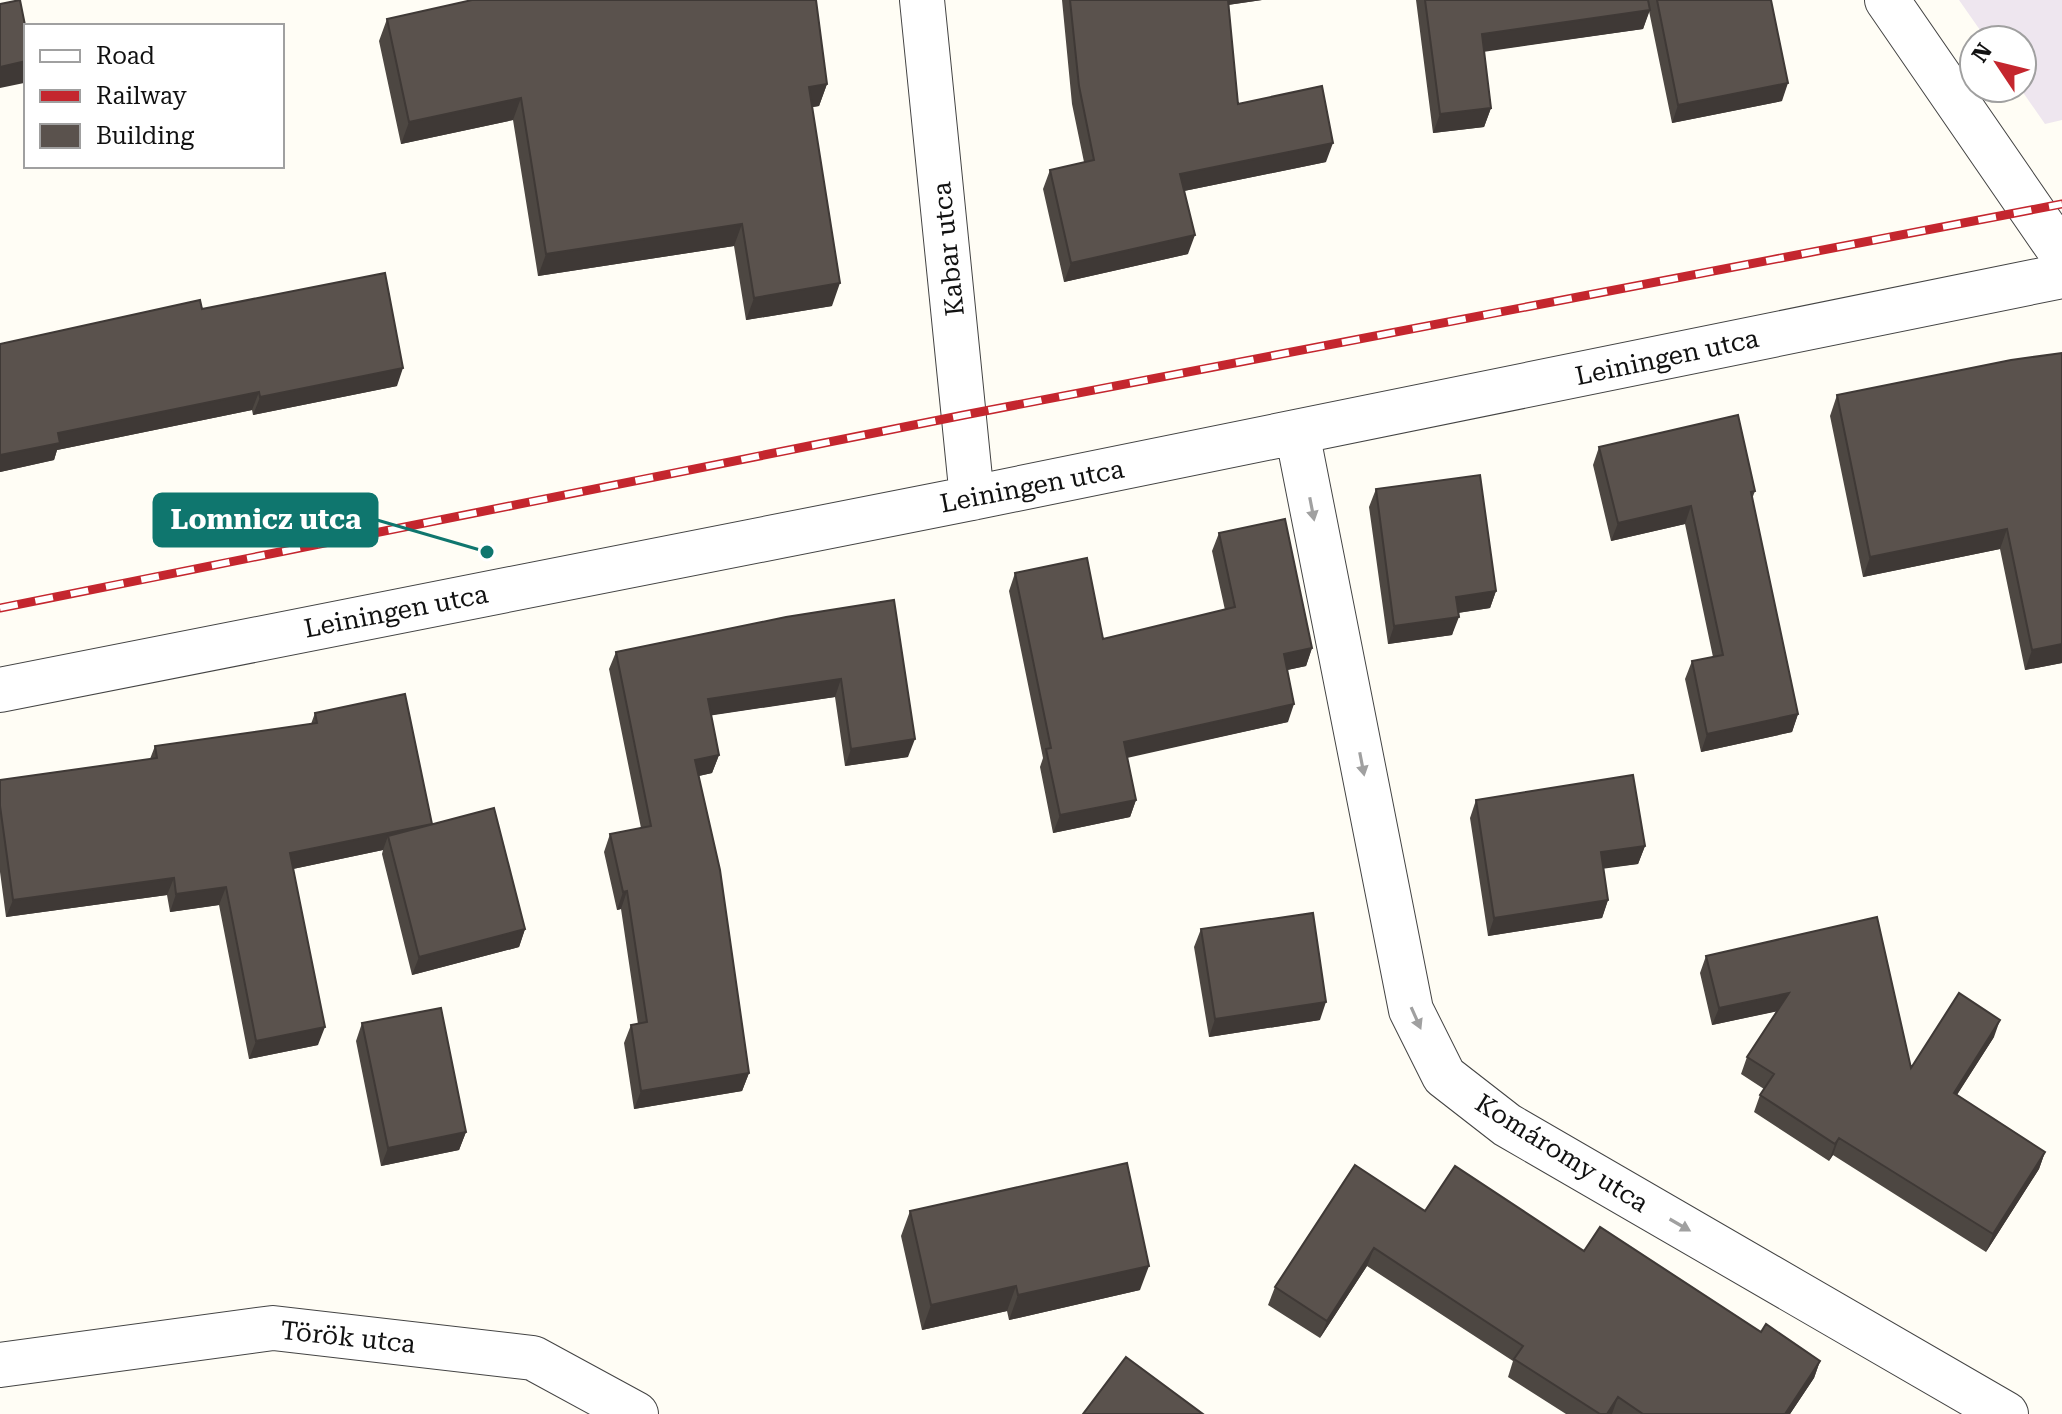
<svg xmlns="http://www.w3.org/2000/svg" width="2062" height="1414" viewBox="0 0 2062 1414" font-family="'Roboto Serif',serif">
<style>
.industrial{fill:#eee6ef}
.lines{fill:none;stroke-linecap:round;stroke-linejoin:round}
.minor-casing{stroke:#444;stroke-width:46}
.minor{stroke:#fff;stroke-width:44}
.rail-casing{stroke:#c4262e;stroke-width:9}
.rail{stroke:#fff;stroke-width:6;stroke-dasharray:18;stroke-linecap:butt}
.wall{fill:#4d4742}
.shaded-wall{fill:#3f3936}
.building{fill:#5a524d;stroke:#3f3936;stroke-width:2}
.oneway{fill:#a0a0a0}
.labels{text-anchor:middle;stroke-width:8;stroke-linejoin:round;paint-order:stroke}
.street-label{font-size:26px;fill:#111;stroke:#fff}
.leader{fill:none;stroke:#0f766e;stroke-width:3}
.callout-dot{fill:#0f766e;stroke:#fff;stroke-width:3}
.callout{fill:#0f766e;stroke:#0f766e;stroke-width:3}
.callout-label{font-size:28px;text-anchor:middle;font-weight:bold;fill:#fff}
</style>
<rect width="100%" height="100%" fill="#fffdf5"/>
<path class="industrial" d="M 1959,0 L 2062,0 L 2062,120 L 2045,124 L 2020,88 L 2022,40 L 1987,40 Z"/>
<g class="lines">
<g class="minor-casing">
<path id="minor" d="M 922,0 L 972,498
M 1887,0 L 2062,254
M 1297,432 L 1411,1010 L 1444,1076 L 1507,1125 L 2006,1414
M 0,690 L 972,498 L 2062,276
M 0,1365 L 273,1328 L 533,1358 L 636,1414"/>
</g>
<use href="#minor" class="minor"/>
<g class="rail-casing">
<path id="rail" d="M 0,608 L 964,415 L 2062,204"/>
</g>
<use href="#rail" class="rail"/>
</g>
<path class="wall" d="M 1062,0 L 1262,0 L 1228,5 L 1238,104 L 1326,162 L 1184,191 L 1188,254 L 1064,282 L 1043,189 L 1050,170 L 1084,162 L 1072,104 Z
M 1416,0 L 1771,0 L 1782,101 L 1672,123 L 1649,11 L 1643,29 L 1484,51 L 1491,108 L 1484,127 L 1433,133 Z
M 387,19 L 827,84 L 819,106 L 812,107 L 832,306 L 746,320 L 734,246 L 538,276 L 513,120 L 401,144 L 379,41 Z
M 202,309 L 397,386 L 253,415 L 252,410 L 57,450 L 54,460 L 0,472 L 0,344 Z
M 2011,360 L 2062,663 L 2025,670 L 2000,549 L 1863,577 L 1830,416 L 1837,395 Z
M 1599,447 L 1755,491 L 1752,499 L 1798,714 L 1792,732 L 1701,752 L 1685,679 L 1692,661 L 1713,657 L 1685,524 L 1611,541 L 1593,465 Z
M 1376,489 L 1496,591 L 1490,608 L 1458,613 L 1452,635 L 1388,644 L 1369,507 Z
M 1219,533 L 1312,648 L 1306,666 L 1287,670 L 1288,722 L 1127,757 L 1136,800 L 1130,817 L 1053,833 L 1040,767 L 1043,758 L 1009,591 L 1015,573 L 1103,639 L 1225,610 L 1212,551 Z
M 786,617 L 908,757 L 845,766 L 835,697 L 711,715 L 719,755 L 712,773 L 699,776 L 749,1073 L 742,1091 L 634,1109 L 624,1043 L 631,1025 L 638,1024 L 621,909 L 617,910 L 604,852 L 610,834 L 641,828 L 609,669 L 616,652 Z
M 315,713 L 432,824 L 525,929 L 519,947 L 412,975 L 382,854 L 383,850 L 293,869 L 318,1045 L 249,1059 L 219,905 L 170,912 L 167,895 L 6,917 L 0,872 L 0,780 L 150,759 L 155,746 L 311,724 Z
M 1476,800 L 1645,846 L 1638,864 L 1603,868 L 1608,900 L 1602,918 L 1488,936 L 1470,818 Z
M 1201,929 L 1320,1020 L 1209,1037 L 1194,947 Z
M 1706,956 L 1911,1068 L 1994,1037 L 1957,1095 L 2045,1152 L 2039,1169 L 1986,1252 L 1833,1155 L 1829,1161 L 1754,1112 L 1760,1095 L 1764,1089 L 1741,1074 L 1747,1057 L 1777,1011 L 1712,1025 L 1700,973 Z
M 362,1023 L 466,1132 L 459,1150 L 381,1166 L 356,1041 Z
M 910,1211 L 1140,1290 L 1009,1320 L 1007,1311 L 922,1330 L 901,1236 Z
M 1425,1211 L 1584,1251 L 1761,1332 L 1820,1361 L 1814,1378 L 1790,1414 L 1566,1414 L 1508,1377 L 1513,1361 L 1367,1266 L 1320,1338 L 1268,1305 L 1275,1287 Z"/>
<path class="shaded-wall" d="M 1222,0 L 1262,0 L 1220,6 Z
M 1650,10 L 1643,29 L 1476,53 L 1482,34 Z
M 26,61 L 26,77 L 24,83 L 0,88 L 0,67 Z
M 1788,83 L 1782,101 L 1672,123 L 1678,105 Z
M 827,84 L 819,106 L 801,109 L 809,87 Z
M 521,98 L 513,120 L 401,144 L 409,122 Z
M 1491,108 L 1484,127 L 1433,133 L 1440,114 Z
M 1333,143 L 1326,162 L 1174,193 L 1180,174 Z
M 742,224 L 734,246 L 538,276 L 546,254 Z
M 1195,235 L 1188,254 L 1064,282 L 1071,263 Z
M 840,283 L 832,306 L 746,320 L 754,298 Z
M 403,368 L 397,386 L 253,415 L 260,397 Z
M 259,392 L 252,410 L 57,450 L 54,460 L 0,472 L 0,455 L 58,433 Z
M 1691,506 L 1685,524 L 1611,541 L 1618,523 Z
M 2007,529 L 2000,549 L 1863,577 L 1870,557 Z
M 1496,591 L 1490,608 L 1450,614 L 1456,597 Z
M 1459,617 L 1452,635 L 1388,644 L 1394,626 Z
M 2062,644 L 2062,663 L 2025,670 L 2032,650 Z
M 1312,648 L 1306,666 L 1278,672 L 1284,654 Z
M 841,679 L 835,697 L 701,717 L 708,699 Z
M 1294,704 L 1288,722 L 1118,760 L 1124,742 Z
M 1798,714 L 1792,732 L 1701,752 L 1707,734 Z
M 915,739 L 908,757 L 845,766 L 851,749 Z
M 719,755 L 712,773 L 689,778 L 695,760 Z
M 1136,800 L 1130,817 L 1053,833 L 1060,815 Z
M 432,824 L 391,848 L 388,836 L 383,850 L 283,871 L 290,853 Z
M 1645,846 L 1638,864 L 1594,870 L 1601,852 Z
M 174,878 L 167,895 L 6,917 L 13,900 Z
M 226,887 L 219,905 L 170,912 L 176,894 Z
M 627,891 L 621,909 L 617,910 L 623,892 Z
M 1608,900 L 1602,918 L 1488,936 L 1494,918 Z
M 525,929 L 519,947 L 412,975 L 419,957 Z
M 1789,993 L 1783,1010 L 1712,1025 L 1719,1008 Z
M 1326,1002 L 1320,1020 L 1209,1037 L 1215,1019 Z
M 2000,1020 L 1994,1037 L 1947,1110 L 1954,1093 Z
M 325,1027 L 318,1045 L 249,1059 L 256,1041 Z
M 749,1073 L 742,1091 L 634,1109 L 641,1091 Z
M 466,1132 L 459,1150 L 381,1166 L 388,1148 Z
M 1839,1138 L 1833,1155 L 1829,1161 L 1835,1144 Z
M 2045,1152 L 2039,1169 L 1986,1252 L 1993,1234 Z
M 1374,1248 L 1367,1266 L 1320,1338 L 1327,1321 Z
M 1149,1266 L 1140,1290 L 1009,1320 L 1018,1295 Z
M 1016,1286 L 1007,1311 L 922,1330 L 931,1305 Z
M 1820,1361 L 1814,1378 L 1790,1414 L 1785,1414 Z
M 1618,1397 L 1612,1414 L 1607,1414 Z"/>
<path class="building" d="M 20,0 L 26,30 L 26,61 L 0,67 L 0,4 Z
M 472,0 L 816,0 L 827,84 L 809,87 L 840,283 L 754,298 L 742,224 L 546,254 L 521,98 L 409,122 L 387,19 Z
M 1070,0 L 1228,0 L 1238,104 L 1322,86 L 1333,143 L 1180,174 L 1195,235 L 1071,263 L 1050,170 L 1094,160 L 1079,86 Z
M 1425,0 L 1648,0 L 1650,10 L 1482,34 L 1491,108 L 1440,114 Z
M 1657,0 L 1771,0 L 1788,83 L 1678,105 Z
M 385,273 L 403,368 L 260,397 L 259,392 L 58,433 L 60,443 L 0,455 L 0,344 L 200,300 L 202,309 Z
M 2062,353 L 2062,644 L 2032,650 L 2007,529 L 1870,557 L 1837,395 L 2011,360 Z
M 1738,415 L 1755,491 L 1751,492 L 1798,714 L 1707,734 L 1692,661 L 1723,655 L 1691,506 L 1618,523 L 1599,447 Z
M 1480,475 L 1496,591 L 1456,597 L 1459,617 L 1394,626 L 1376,489 Z
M 1285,519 L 1312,648 L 1284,654 L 1294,704 L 1124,742 L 1136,800 L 1060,815 L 1046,749 L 1051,748 L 1015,573 L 1087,558 L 1103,639 L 1235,607 L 1219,533 Z
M 894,600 L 915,739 L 851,749 L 841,679 L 708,699 L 719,755 L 695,760 L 720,870 L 749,1073 L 641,1091 L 631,1025 L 647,1022 L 627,891 L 623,892 L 610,834 L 651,826 L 616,652 L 786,617 Z
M 405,694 L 432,824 L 290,853 L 325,1027 L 256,1041 L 226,887 L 176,894 L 174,878 L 13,900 L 0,806 L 0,780 L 157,758 L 155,746 L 317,723 L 315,713 Z
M 1633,775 L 1645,846 L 1601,852 L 1608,900 L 1494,918 L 1476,800 Z
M 494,808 L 525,929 L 419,957 L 388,836 Z
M 1313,913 L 1326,1002 L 1215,1019 L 1201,929 Z
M 1877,917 L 1911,1068 L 1959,993 L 2000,1020 L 1954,1093 L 2045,1152 L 1993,1234 L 1839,1138 L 1835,1144 L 1760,1095 L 1774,1074 L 1747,1057 L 1789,993 L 1719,1008 L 1706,956 Z
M 441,1008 L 466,1132 L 388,1148 L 362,1023 Z
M 1127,1163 L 1149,1266 L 1018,1295 L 1016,1286 L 931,1305 L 910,1211 Z
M 1355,1165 L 1425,1211 L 1455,1166 L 1584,1251 L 1600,1227 L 1761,1332 L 1766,1324 L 1820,1361 L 1785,1414 L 1643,1414 L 1618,1397 L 1607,1414 L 1600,1414 L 1514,1359 L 1523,1346 L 1374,1248 L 1327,1321 L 1275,1287 Z
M 1126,1357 L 1203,1414 L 1083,1414 Z"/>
<defs><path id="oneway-solid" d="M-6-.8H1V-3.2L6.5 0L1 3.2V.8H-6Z" transform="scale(2)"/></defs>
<g class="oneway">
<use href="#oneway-solid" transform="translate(1312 509) rotate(79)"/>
<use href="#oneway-solid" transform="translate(1362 764) rotate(79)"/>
<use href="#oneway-solid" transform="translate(1416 1018) rotate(66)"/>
<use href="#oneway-solid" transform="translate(1680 1225) rotate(30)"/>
</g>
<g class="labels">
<g class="street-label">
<text transform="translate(948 249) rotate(-96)" y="9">Kabar utca</text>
<text transform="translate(1667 357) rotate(-12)" y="9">Leiningen utca</text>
<text transform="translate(1032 486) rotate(-11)" y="9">Leiningen utca</text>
<text transform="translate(396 611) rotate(-11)" y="9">Leiningen utca</text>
<text transform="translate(1562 1153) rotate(32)" y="9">Komáromy utca</text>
<text transform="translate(348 1337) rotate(6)" y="9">Török utca</text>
</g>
</g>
<path class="leader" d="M487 552L377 520"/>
<circle class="callout-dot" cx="487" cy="552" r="8"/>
<rect class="callout" x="154" y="494" width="223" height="52" rx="8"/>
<g class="callout-label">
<text x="266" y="529">Lomnicz utca</text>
</g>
<rect x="24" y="24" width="260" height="144" fill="#ffffff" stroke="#a0a0a0" stroke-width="2"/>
<rect x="40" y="50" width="40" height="12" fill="#ffffff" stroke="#a0a0a0" stroke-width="2"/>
<text x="96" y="64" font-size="24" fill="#111111">Road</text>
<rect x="40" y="90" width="40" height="12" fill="#c4262e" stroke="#a0a0a0" stroke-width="2"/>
<text x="96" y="104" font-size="24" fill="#111111">Railway</text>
<rect x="40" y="124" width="40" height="24" fill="#5a524d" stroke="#a0a0a0" stroke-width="2"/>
<text x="96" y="144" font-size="24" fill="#111111">Building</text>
<g transform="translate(1998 64) rotate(305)"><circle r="38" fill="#ffffff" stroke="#a0a0a0" stroke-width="2"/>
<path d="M0-6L14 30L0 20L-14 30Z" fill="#c4262e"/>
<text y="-12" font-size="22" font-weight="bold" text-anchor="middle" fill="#111111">N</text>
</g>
</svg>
